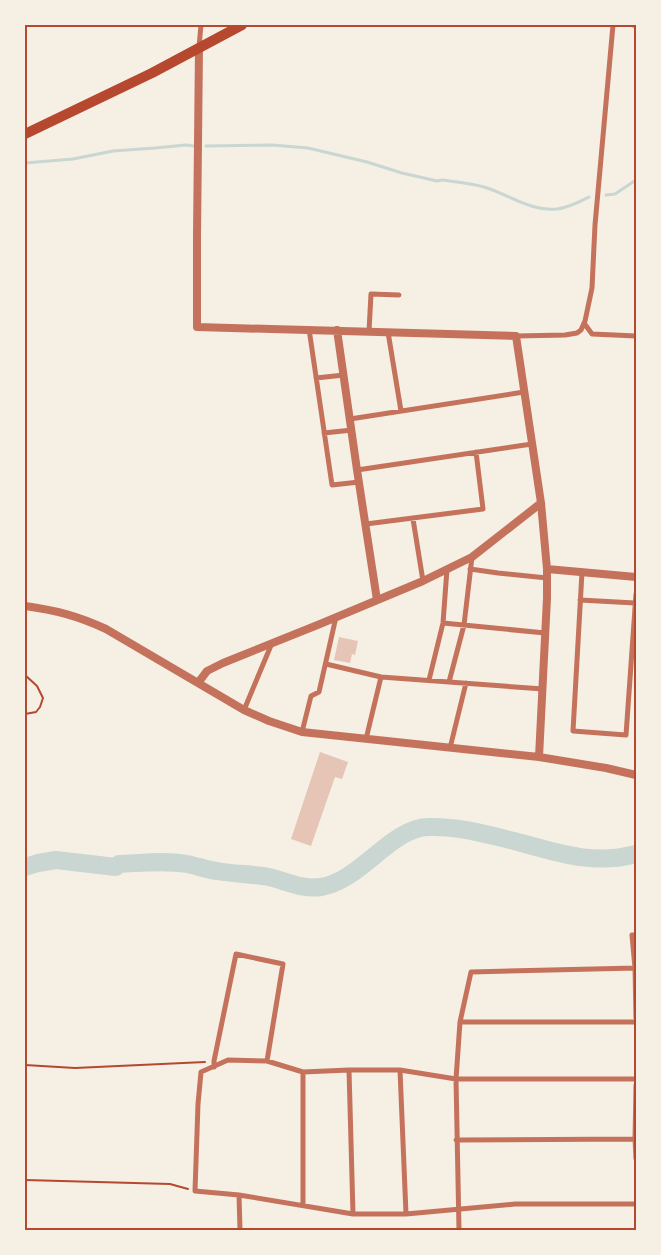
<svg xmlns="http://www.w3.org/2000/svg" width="661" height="1255" viewBox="0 0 661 1255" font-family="'Open Sans',sans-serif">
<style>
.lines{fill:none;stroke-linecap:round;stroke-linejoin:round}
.stream{stroke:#c9d6d2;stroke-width:3}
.river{stroke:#c9d6d2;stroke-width:18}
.building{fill:#e6c5b7}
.path{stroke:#b5482f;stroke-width:2}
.minor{stroke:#c5725c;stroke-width:5}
.tertiary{stroke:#c5725c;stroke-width:8}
.trunk{stroke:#b5482f;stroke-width:10}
.neatline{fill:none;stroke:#b5482f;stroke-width:2}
</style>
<rect width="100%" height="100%" fill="#f6efe4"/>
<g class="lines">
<path class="stream" d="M 206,146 L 272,145 L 308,148 L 367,162 L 402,173 L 437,181 L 442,180 C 456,182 471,183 484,187 C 508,194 531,212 557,209 C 568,208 579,202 589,197
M 25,163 L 73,159 L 113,151 L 155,148 L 186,145 L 194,146
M 606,195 L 615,194 L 636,180"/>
<path class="river" d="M 25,867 L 38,863 L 56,860 L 116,867 L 119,864 C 142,863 165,860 187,864 C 197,866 207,870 217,871 C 234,874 252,874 269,877 C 286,881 303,890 321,887 C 360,881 391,828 428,827 C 457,826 486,834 514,841 C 556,852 592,866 636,854"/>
</g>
<path class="building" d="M 339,637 L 358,641 L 355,655 L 352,654 L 350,663 L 334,660 Z
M 320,752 L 348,762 L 342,779 L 335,777 L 311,846 L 291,839 Z"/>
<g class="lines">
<path class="path" d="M 25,675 L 37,686 L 43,698 L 40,707 L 36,712 L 25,714
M 25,1065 L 75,1068 L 205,1062
M 25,1180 L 170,1184 L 188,1189"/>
<path class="minor" d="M 633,25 L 636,26
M 199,47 L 201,25
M 584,323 L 592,334 L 636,336
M 309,329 L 332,485 L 359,482
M 369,331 L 371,294 L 399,295
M 388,332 L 401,411
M 516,336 L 565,335 L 577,333 L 581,330 L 585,321 L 592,288 L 595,225 L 613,25
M 316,378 L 344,375
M 350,419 L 524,392
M 324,433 L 352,430
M 357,470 L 532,444
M 413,519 L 423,581
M 366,524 L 483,509 L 476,452
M 470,569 L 498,573 L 547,578
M 582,572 L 573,731 L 626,735 L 636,594
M 580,600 L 635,603
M 443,623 L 545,633
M 326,664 L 381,677 L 543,689
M 429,680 L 443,623 L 447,569
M 449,682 L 464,625 L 472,557
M 244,710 L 272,643
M 302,732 L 311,696 L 319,692 L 336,617
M 366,739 L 381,677
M 450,748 L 466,683
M 636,935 L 632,935 L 635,968 L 636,1018
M 460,1022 L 471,972 L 636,968
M 214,1067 L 214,1061 L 236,954 L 283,964 L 267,1061
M 349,1070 L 353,1214
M 400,1070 L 406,1214
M 636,1079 L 456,1079 L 400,1070 L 349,1070 L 303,1072 L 267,1061 L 228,1060 L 201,1072 L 198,1104 L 195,1191 L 239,1195 L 353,1214 L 406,1214 L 515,1204 L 636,1204
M 636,1085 L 635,1139 L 636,1159
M 456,1140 L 636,1139
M 239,1195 L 240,1230
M 303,1205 L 303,1072
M 459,1230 L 456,1079 L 460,1022 L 636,1022"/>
<path class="tertiary" d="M 199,48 L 197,235 L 197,327 L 516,336 L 541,503 L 547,569 L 547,598 L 539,757
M 337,330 L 357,470 L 377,600
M 547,569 L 636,577
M 25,606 C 55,610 78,616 106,629 L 244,710 L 269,721 L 302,732 L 539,757 L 606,768 L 636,775
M 198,683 L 207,671 L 223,663 L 320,624 L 423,581 L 472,557 L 541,503"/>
<path class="trunk" d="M 25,134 L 152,73 L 242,25"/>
</g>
<rect width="661" height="1255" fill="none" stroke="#f6efe4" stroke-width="52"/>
<rect x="26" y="26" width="609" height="1203" class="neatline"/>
</svg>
